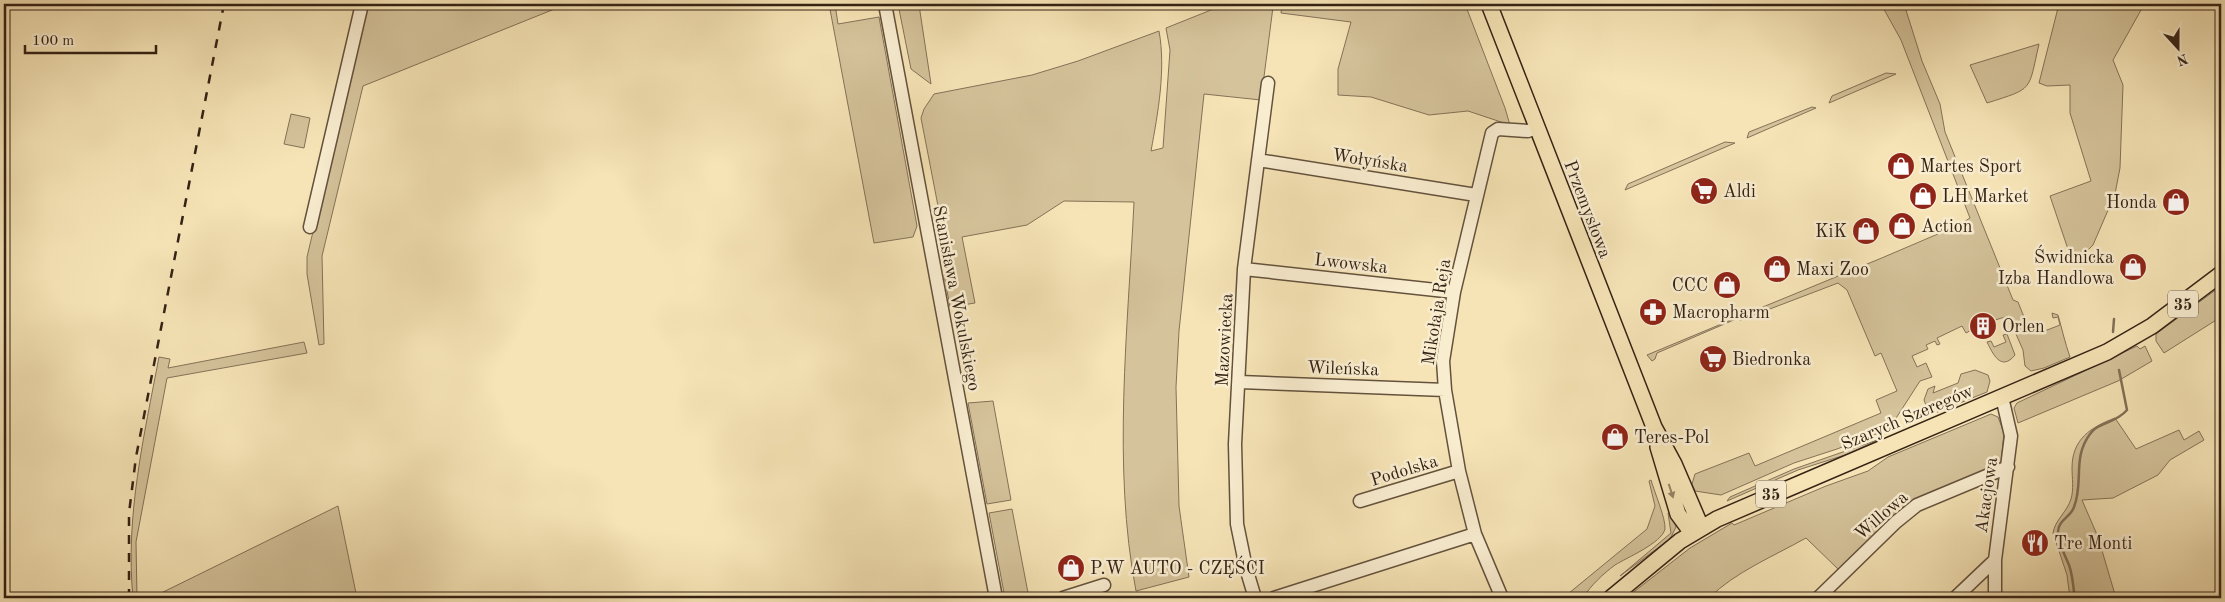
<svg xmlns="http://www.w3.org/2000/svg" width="2225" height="602" viewBox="0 0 2225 602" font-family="'Old Standard TT',serif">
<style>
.green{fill:#d5c39b;stroke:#847258}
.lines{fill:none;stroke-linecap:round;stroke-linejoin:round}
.stream{stroke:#816f55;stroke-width:2.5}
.minor-casing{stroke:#64523d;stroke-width:15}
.major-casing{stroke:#342215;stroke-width:18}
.minor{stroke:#f9edd0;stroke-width:12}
.major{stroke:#f6e4b6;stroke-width:15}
.rail{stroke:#342215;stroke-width:2.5;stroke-dasharray:9 9;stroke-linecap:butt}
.oneway{fill:#958366}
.labels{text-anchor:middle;stroke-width:5;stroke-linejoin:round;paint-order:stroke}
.shield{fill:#f9edd0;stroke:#6f5f4d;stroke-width:1}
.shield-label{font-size:16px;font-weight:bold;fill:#342215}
.street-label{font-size:18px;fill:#342215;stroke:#f9edd0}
.poi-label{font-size:18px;fill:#342215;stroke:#f9edd0;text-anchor:start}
</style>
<rect width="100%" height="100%" fill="#f6e4b6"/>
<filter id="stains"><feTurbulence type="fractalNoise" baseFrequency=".004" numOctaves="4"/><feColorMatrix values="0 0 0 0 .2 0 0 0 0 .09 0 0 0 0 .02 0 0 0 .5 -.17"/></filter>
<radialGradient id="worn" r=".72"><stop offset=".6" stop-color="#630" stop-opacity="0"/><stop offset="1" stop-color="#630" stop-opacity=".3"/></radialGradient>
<path class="green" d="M 367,4 L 567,4 L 363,86 L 322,256 L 324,344 L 319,345 L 307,274 L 307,257 Z
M 829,4 L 835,4 L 838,24 L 879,17 L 917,226 L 913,237 L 874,243 Z
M 1226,4 L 1272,4 L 1273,7 L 1261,100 L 1204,94 L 1179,331 L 1176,387 L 1179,506 L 1189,577 L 1136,591 C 1112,466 1128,329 1134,202 L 1064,201 L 1027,225 L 962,237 L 975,303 L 950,307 L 944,275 L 951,273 L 921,118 L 924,109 L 934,94 L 1032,75 L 1078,61 L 1159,31 C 1166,69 1158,113 1151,151 L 1163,148 L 1170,50 L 1166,28 Z
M 1282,4 L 1465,4 L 1505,108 L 1510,125 L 1468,111 L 1429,115 L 1371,97 L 1338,95 L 1338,69 L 1351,22 L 1281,13 Z
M 1881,4 L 1904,4 L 1905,7 L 1922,61 L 1940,104 L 1945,132 L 2013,300 L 2018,302 L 2028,327 L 2038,323 L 2042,332 L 2060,325 L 2058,317 L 2053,318 L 2052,313 L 2058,315 C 2062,329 2065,343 2070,357 L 2044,368 L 2031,371 L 2025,366 L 2023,350 L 2008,316 L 1992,321 L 1990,318 L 1972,325 L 1973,329 L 1966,333 L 1962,326 L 1937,338 L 1940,344 L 1937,345 L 1935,341 L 1926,345 L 1928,349 L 1912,356 L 1917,367 L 1926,363 L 1932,377 L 1920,381 L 1889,429 L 1837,449 L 1794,463 L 1721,495 L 1695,491 L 1692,484 L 1695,474 L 1749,453 L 1755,466 L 1881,413 L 1876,400 L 1897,391 L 1881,353 L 1875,356 L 1847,290 L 1838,283 L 1741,320 L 1736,319 L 1657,353 L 1655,359 L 1652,361 L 1647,355 C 1751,311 1856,270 1959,225 L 1970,218 L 1901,40 Z
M 2059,4 L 2130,4 L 2141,10 L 2113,60 L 2123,85 L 2120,168 L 2115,194 L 2093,245 L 2080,258 L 2072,261 L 2050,196 L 2091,181 L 2070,113 L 2070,85 L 2047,86 L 2039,83 Z
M 919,5 L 931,84 L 911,69 L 899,9 Z
M 2039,44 C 2028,92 2034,88 1987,103 L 1970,65 Z
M 1886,73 L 1896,74 L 1829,103 L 1832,96 Z
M 1812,107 L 1816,108 L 1747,138 L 1749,132 Z
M 291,114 L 310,118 L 304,148 L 284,144 Z
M 1725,142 L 1735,143 L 1625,190 L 1628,184 Z
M 2221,286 L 2221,317 L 2164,353 L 2156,341 L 2156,334 Z
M 2007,334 L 2015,355 C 2001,372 1993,354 1987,342 L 1991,341 L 1994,347 L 2006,342 L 2003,335 Z
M 304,342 L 307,353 L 167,378 L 136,542 L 137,598 L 133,598 C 125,517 144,436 159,357 L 170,359 L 168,368 Z
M 2137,346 L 2140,349 L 2145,346 L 2152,361 L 2118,381 L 2018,423 L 2014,408 L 2017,403 Z
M 1975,370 L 1988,375 L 1990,381 L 1987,392 L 1930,415 L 1924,400 L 1928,389 L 1935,386 L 1933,393 L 1958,383 L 1961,374 Z
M 993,401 L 1011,500 L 987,504 L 968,403 Z
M 1991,414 L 1998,417 L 2004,433 L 2001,464 L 1922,498 L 1839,570 L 1806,538 C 1774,556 1735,572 1709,598 L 1626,598 L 1690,548 L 1732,523 L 1734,525 L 1826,486 L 1868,471 L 1888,457 Z
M 2115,418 L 2136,449 L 2179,430 L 2184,440 L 2199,431 L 2204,440 L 2170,460 L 2158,475 L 2113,498 L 2082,500 L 2098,537 L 2116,598 L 2070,598 L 2067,575 L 2053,533 C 2055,520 2067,512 2071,499 C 2074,489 2072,478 2072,468 C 2072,439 2091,427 2115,418 Z
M 1880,439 L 1848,454 L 1798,470 L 1727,501 L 1730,497 L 1794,469 Z
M 1651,480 C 1654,491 1666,519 1665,529 C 1662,543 1626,558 1615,565 C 1603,574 1591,585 1583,598 L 1563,598 L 1647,529 L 1655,506 L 1649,481 Z
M 338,506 L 357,598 L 151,598 Z
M 1012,509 L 1029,598 L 1005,598 L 989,513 Z
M 1671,510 L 1676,527 L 1670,539 L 1620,576 L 1671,533 L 1668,513 Z"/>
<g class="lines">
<path class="stream" d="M 2151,9 L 2153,4
M 2113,332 L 2114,319
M 2075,598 C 2073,587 2073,576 2069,565 C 2065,555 2058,543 2058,532 C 2058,520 2071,517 2074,507 C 2084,482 2072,458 2090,434 C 2098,422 2115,424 2127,410 L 2119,370"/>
<g class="minor-casing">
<path id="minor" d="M 885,4 L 996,598
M 1258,160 L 1476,195
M 310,227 L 362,4
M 1244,269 L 1454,292
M 1240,382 L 1445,390
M 1360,501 L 1459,471
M 1063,598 L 1104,585
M 1255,598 L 1246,568 L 1237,524 L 1235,444 L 1244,269 L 1268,83
M 1274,598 L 1475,534
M 1502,598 L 1475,534 L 1459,471 L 1445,390 L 1443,361 L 1454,292 L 1492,133 L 1498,129 L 1528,131 L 1537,128
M 1818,598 L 1896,522 L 1917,505 L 2008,467
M 1955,598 L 1995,560
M 1995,598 L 1995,560 L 2011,436 L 2002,397"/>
</g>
<g class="major-casing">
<path id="major" d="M 1489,4 L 1654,427 L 1674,464 L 1701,527
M 1658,447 L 1678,514 L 1692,533
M 1611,598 L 1680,541 L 1717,519 L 2107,352 L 2152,326 L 2221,274"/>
</g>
<use href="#minor" class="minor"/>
<use href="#major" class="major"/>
<path class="rail" d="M 129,598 L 129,513 L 136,457 L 224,4"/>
</g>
<defs><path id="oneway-solid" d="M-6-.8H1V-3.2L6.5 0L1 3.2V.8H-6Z" transform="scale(1.25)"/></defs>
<use class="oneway" href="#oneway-solid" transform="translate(1671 491) rotate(72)"/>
<defs>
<g id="shop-disc" transform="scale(1.4375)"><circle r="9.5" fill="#8f2418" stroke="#f9edd0"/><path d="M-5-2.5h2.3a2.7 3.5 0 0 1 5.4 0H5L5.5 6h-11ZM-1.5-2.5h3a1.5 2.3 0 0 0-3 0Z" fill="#fff"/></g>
<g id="supermarket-disc" transform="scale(1.4375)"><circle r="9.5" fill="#8f2418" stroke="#f9edd0"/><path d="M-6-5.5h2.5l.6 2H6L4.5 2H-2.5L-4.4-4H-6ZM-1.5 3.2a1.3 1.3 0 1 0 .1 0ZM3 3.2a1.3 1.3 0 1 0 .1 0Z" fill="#fff"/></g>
<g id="pharmacy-disc" transform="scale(1.4375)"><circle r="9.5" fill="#8f2418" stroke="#f9edd0"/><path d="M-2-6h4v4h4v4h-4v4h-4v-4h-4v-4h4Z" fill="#fff"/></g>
<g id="building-disc" transform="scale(1.4375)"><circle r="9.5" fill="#8f2418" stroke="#f9edd0"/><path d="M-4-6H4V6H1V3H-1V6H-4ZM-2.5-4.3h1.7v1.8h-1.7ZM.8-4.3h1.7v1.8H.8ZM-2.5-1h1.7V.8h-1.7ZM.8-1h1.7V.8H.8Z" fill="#fff"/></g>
<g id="restaurant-disc" transform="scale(1.4375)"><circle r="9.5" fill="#8f2418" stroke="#f9edd0"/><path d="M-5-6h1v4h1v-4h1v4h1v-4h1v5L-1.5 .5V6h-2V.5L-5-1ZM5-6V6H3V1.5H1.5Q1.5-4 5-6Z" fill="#fff"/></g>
</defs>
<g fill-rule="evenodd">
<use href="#shop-disc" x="1901" y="166"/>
<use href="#supermarket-disc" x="1704" y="191"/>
<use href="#shop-disc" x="1923" y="196"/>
<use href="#shop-disc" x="2176" y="202"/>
<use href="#shop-disc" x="1902" y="226"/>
<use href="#shop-disc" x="1866" y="231"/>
<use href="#shop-disc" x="2133" y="267"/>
<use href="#shop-disc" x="1777" y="269"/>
<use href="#shop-disc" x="1727" y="285"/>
<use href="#pharmacy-disc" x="1653" y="312"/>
<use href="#building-disc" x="1983" y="326"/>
<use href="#supermarket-disc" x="1713" y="359"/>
<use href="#shop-disc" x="1615" y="437"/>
<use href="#restaurant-disc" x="2035" y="543"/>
<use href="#shop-disc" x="1071" y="568"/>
</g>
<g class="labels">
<g class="shield">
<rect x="2168" y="290.5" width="30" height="27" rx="4"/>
<rect x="1756" y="480.5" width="30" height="27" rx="4"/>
</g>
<g class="shield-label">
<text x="2183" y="310">35</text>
<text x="1771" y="500">35</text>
</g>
<g class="street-label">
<text transform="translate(1370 160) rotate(9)" y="6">Wołyńska</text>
<text transform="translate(1588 209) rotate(69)" y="6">Przemysłowa</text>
<text transform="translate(1351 263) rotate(6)" y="6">Lwowska</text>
<text transform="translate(957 298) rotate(79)" y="6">Stanisława Wokulskiego</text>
<text transform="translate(1436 312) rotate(-81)" y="6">Mikołaja Reja</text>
<text transform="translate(1224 340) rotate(-87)" y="6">Mazowiecka</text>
<text transform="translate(1343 368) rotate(2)" y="6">Wileńska</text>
<text transform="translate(1907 417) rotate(-23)" y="6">Szarych Szeregów</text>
<text transform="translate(1404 470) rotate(-17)" y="6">Podolska</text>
<text transform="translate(1986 495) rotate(-82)" y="6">Akacjowa</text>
<text transform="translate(1881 515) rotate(-41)" y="6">Willowa</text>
</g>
<g class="poi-label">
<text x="1920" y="172">Martes Sport</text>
<text x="1723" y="197">Aldi</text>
<text x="1942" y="202">LH Market</text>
<text x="2157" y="208" text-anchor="end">Honda</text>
<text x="1921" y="232">Action</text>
<text x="1847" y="237" text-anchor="end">KiK</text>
<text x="2114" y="263" text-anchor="end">Świdnicka<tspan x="2114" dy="21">Izba Handlowa</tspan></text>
<text x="1796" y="275">Maxi Zoo</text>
<text x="1708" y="291" text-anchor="end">CCC</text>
<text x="1672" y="318">Macropharm</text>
<text x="2002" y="332">Orlen</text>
<text x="1732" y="365">Biedronka</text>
<text x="1634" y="443">Teres-Pol</text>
<text x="2054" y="549">Tre Monti</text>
<text x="1090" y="574">P.W AUTO - CZĘŚCI</text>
</g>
</g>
<rect width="2225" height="602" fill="none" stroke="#f6e4b6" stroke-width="20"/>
<rect x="5" y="5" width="2215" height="592" fill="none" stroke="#342215" stroke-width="2.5"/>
<rect x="10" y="10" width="2205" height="582" fill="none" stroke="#342215"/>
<g transform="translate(2178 48) rotate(159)" stroke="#f9edd0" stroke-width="4" paint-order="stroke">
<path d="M0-4L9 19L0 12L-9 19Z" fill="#342215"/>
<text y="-8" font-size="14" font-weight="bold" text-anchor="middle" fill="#342215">N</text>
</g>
<path d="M25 45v8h131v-8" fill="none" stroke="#342215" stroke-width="2.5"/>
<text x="32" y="45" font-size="15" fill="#342215" stroke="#f9edd0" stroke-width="4" paint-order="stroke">100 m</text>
<rect width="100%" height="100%" filter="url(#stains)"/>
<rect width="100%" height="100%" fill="url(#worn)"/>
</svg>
